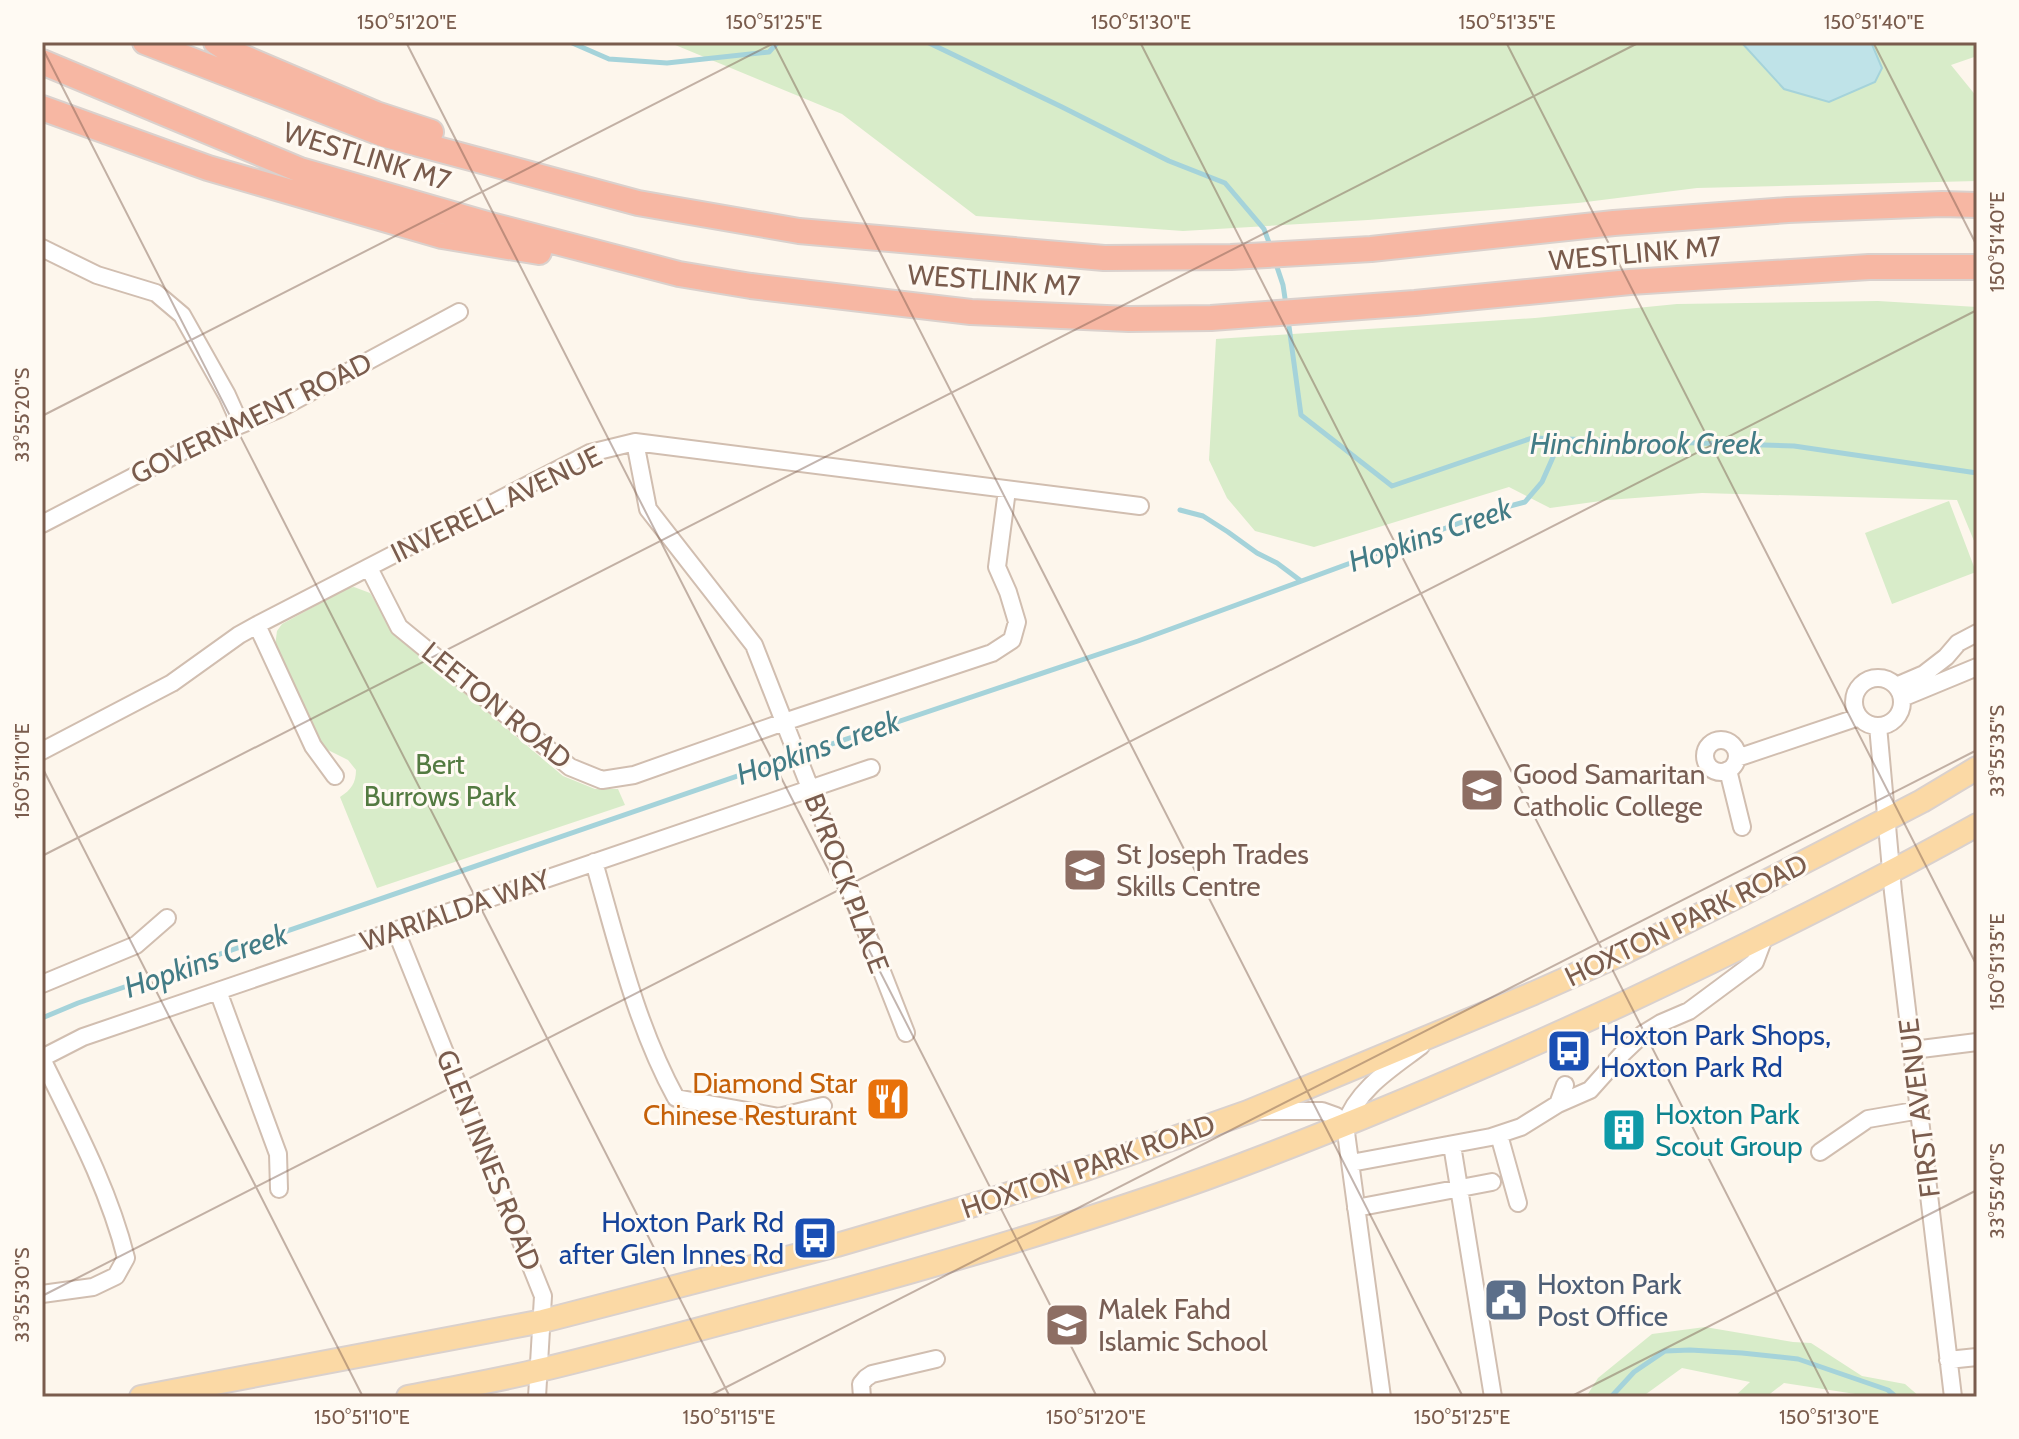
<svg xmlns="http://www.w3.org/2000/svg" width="2019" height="1439" viewBox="0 0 2019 1439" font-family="Cabin,sans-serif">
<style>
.green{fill:#d8ecc9}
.water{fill:#bfe3e8;stroke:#a5d3da;stroke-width:2}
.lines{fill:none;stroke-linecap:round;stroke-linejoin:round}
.stream{stroke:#a5d3da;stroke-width:5}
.minor-casing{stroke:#d1beb0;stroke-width:20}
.major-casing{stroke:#dad1cd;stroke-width:26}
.highway-casing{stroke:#dad1cd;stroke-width:28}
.minor{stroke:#fff;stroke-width:16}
.major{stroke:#fbd9a5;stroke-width:22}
.highway{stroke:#f7b7a3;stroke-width:24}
.ticks{fill:none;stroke:#7a5c4d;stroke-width:2;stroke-opacity:0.45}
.labels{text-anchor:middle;stroke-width:6;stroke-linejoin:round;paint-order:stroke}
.street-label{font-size:28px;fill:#7a5c4d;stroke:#fffaf3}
.park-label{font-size:28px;fill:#537a41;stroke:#fffaf3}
.education-label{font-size:28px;fill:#785e54;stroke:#fffaf3;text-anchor:start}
.transit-label{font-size:28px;fill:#164399;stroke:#fffaf3;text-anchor:start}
.food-label{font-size:28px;fill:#c56008;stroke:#fffaf3;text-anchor:end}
.culture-label{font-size:28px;fill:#0d838f;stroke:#fffaf3;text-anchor:start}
.service-label{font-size:28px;fill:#4e5e75;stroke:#fffaf3;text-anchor:start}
.water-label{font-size:30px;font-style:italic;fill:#437c86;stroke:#fffaf3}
.neatline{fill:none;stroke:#7a5c4d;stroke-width:3}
.ticks-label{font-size:20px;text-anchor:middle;fill:#7a5c4d}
</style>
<rect width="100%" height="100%" fill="#fdf6ec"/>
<path class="green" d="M 668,42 L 1977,42 L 1977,56 L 1951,65 L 1977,97 L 1977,181 L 1697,188 L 1578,203 L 1368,220 L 1183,231 L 976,216 L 842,114 Z
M 1878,301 L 1977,307 L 1977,548 L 1957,500 L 1702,493 L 1608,500 L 1550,508 L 1509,487 L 1314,547 L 1255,531 L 1227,498 L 1209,460 L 1216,339 L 1535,318 L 1677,304 Z
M 1949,501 L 1976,572 L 1892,604 L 1865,533 Z
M 354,587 L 370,593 L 397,636 L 563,776 L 595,789 L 618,789 L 625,805 L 377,888 L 340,797 C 351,790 356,783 356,770 L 348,760 L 328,750 L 316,737 L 275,646 L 277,631 L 282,624 L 348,588 Z
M 1705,1327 L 1793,1342 L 1811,1343 L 1862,1376 L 1905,1384 L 1920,1397 L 1875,1397 L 1784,1383 L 1766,1397 L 1734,1397 L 1750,1382 L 1682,1368 L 1642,1397 L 1586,1397 L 1598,1378 L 1652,1334 Z"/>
<path class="water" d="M 1741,42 L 1871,42 L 1882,68 L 1875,82 L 1829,102 L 1784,89 Z"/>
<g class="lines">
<path class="stream" d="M 570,42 L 609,59 L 667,63 L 769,52 L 778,42
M 927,42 L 1062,107 L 1169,161 L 1225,183 L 1264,229 L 1271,248
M 1275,261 L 1283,285 L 1286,305
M 1288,319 L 1301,415 L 1392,486 L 1532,438 L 1794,446 L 1977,473
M 1180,510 L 1203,516 L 1228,532 L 1257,553 L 1277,563 L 1301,581
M 42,1018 L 78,1003 L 775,763 L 1138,641 L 1495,510 L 1525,502 L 1542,482 L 1561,439
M 1611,1397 L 1634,1372 L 1665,1351 L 1690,1350 L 1742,1353 L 1798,1359 L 1888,1390 L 1896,1397"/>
<g class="minor-casing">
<path id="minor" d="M 42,248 L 97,275 L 156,293 L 182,315 L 227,395 L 240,424
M 635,442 L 648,509 L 754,645 L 906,1033
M 42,524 L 210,437 L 279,409 L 459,312
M 369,568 L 399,627 L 570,767 L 602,780 L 634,775 L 784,722 L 992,653 L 1012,640 L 1017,622 L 1008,592 L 997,567 L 1007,490
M 257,625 L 313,746 L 335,776
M1854 702a24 24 0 1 1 48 0a24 24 0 1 1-48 0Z
M 1896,686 L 1924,674 L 1946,657 L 1958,643 L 1977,633
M 1902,698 L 1977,667
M 1878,726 L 1893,892 L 1953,1397
M1705 756a16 16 0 1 1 32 0a16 16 0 1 1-32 0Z
M 42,751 L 172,683 L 239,635 L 257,625 L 590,453 L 635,442 L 1140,506
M 1737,758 L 1859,717
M 1728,770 L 1742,827
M 594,862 C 617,942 636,1025 676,1098 L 779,1117 L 823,1106
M 396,931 L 543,1296 L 537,1397
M 42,984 L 136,945 L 167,918
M 218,991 L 278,1154 L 279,1189
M 1913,1050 L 1977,1042
M 42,1058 L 83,1037 L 871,768
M 42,1059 C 74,1124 109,1189 126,1258 L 116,1276 L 93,1287 L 42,1294
M 1558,1104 L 1590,1090 L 1623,1053 L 1643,1034 L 1661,1023 L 1689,1011 L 1755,962 L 1764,938
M 1259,1111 L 1322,1111 L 1336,1116 L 1345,1125
M 1499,1135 L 1518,1203
M 1452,1145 L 1493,1397
M 1820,1152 L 1868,1119 L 1920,1110
M 1351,1163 L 1491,1137 L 1521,1127 L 1558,1104 L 1565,1085
M 1356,1208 L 1492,1182
M 1948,1360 L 1977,1357
M 862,1397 L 861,1384 L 866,1378 L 872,1374 L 936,1359
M 1382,1397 L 1345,1125 C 1357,1089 1392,1068 1421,1046"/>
</g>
<g class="major-casing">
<path id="major" d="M 141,1397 L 543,1321 L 837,1245 L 984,1202 L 1083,1170 L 1248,1112 L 1534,993 L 1617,956 L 1740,895 L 1922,801 L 1977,768
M 408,1397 C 452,1388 496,1381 540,1370 C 611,1353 681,1334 752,1315 C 904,1275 1056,1232 1204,1179 C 1349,1126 1491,1065 1631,1000 C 1748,945 1864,888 1977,825"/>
</g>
<g class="highway-casing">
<path id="highway" d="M 145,42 L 385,135 L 638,203 L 799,231 L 1104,258 L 1231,257 L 1371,249 L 1614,223 L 1788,210 L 1942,204 L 1977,205
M 216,42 L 233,53 L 376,114 L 431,132
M 42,62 L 300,170 L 487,224 L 679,274 L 751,286 L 971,312 L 1129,319 L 1211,318 L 1415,303 L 1630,282 L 1869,267 L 1977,267
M 42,108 L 208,168 L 442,236 L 539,252"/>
</g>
<use href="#minor" class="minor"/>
<use href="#major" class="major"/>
<use href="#highway" class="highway"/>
</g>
<path class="ticks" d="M 406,42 L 1097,1397M 773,42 L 1463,1397M 1140,42 L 1830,1397M 1506,42 L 1977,966M 1873,42 L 1977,246M 42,47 L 730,1397M 42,416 L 776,42M 42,767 L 363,1397M 42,856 L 1640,42M 42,1296 L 1977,310M 707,1397 L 1977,750M 1570,1397 L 1977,1190"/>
<defs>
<g id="school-square" transform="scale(2.3)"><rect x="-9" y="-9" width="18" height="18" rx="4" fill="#8d6e63" stroke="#fffaf3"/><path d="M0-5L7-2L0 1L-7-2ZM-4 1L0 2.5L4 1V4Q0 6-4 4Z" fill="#fff"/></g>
<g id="bus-square" transform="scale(2.3)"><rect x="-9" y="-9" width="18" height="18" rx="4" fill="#1a4fb4" stroke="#fffaf3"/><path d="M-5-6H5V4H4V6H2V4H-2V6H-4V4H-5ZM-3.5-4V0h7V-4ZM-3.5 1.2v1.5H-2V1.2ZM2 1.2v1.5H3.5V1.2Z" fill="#fff"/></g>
<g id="restaurant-square" transform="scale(2.3)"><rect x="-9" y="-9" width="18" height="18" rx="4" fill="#e8710a" stroke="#fffaf3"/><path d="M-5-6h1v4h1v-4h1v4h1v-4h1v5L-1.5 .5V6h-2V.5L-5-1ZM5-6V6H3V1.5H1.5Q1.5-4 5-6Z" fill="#fff"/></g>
<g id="building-square" transform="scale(2.3)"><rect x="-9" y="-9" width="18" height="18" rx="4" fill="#0f9aa8" stroke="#fffaf3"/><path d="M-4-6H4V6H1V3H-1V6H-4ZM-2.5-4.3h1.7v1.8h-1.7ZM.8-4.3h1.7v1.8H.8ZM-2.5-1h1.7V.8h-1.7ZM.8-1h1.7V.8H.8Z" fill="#fff"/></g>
<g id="civic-square" transform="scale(2.3)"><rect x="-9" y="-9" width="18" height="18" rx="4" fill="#5c6f8a" stroke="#fffaf3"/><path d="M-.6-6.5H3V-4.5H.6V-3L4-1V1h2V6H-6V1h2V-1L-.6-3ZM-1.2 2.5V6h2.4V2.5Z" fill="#fff"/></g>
</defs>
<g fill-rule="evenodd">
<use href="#school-square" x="1482" y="790"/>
<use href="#school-square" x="1085" y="870"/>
<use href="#bus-square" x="1569" y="1051"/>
<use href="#restaurant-square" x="888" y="1099"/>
<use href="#building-square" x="1624" y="1130"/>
<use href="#bus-square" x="815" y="1238"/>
<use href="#civic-square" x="1506" y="1300"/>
<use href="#school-square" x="1067" y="1325"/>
</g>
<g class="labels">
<g class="street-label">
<text transform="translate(367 156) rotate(17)" y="10">WESTLINK M7</text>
<text transform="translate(1635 253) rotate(-5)" y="10">WESTLINK M7</text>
<text transform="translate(994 280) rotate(4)" y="10">WESTLINK M7</text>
<text transform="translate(251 418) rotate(-26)" y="10">GOVERNMENT ROAD</text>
<text transform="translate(496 504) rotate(-26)" y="10">INVERELL AVENUE</text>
<text transform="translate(497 705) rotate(39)" y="10">LEETON ROAD</text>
<text transform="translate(847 883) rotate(69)" y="10">BYROCK PLACE</text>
<text transform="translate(455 910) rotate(-19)" y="10">WARIALDA WAY</text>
<text transform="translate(1686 920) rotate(-26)" y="10">HOXTON PARK ROAD</text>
<text transform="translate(1919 1108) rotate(-97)" y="10">FIRST AVENUE</text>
<text transform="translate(489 1160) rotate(68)" y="10">GLEN INNES ROAD</text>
<text transform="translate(1088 1166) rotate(-19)" y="10">HOXTON PARK ROAD</text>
</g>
<g class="park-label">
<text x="440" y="774">Bert<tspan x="440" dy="32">Burrows Park</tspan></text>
</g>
<g class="education-label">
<text x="1513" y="784">Good Samaritan<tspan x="1513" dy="32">Catholic College</tspan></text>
<text x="1116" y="864">St Joseph Trades<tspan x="1116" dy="32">Skills Centre</tspan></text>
<text x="1098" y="1319">Malek Fahd<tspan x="1098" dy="32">Islamic School</tspan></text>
</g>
<g class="transit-label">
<text x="1600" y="1045">Hoxton Park Shops,<tspan x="1600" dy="32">Hoxton Park Rd</tspan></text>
<text x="784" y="1232" text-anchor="end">Hoxton Park Rd<tspan x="784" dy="32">after Glen Innes Rd</tspan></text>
</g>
<g class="food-label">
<text x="857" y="1093">Diamond Star<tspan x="857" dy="32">Chinese Resturant</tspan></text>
</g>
<g class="culture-label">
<text x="1655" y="1124">Hoxton Park<tspan x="1655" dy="32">Scout Group</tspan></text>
</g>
<g class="service-label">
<text x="1537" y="1294">Hoxton Park<tspan x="1537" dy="32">Post Office</tspan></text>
</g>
<g class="water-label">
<text x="1646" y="454">Hinchinbrook Creek</text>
<text transform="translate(1430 535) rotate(-19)" y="10">Hopkins Creek</text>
<text transform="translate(818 748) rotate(-19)" y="10">Hopkins Creek</text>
<text transform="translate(206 961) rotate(-19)" y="10">Hopkins Creek</text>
</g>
</g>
<rect width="2019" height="1439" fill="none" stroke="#fffaf3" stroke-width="88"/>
<rect x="44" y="44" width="1931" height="1351" class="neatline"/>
<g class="ticks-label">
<text x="407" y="29">150°51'20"E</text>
<text x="774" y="29">150°51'25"E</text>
<text x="1141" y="29">150°51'30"E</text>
<text x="1507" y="29">150°51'35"E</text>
<text x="1874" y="29">150°51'40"E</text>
<text transform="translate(1997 242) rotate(-90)" y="7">150°51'40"E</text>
<text transform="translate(22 415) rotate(-90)" y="7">33°55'20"S</text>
<text transform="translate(1997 751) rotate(-90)" y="7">33°55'35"S</text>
<text transform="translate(22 771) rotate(-90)" y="7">150°51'10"E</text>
<text transform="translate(1997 962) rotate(-90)" y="7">150°51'35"E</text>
<text transform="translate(1997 1191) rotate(-90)" y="7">33°55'40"S</text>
<text transform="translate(22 1295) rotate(-90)" y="7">33°55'30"S</text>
<text x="362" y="1424">150°51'10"E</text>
<text x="729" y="1424">150°51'15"E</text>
<text x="1096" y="1424">150°51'20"E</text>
<text x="1462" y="1424">150°51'25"E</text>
<text x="1829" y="1424">150°51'30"E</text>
</g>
</svg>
